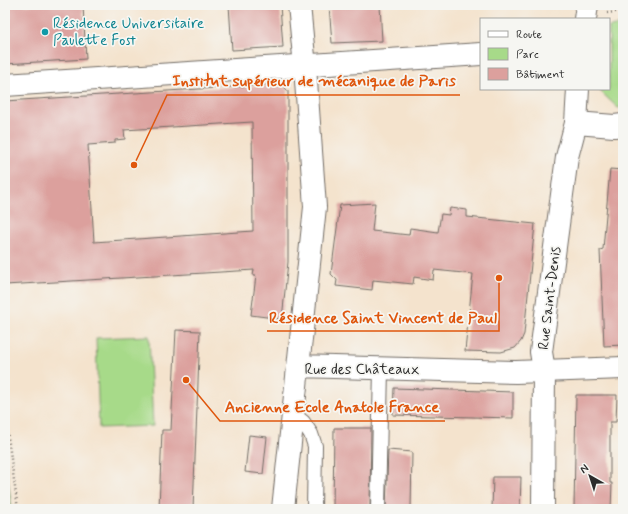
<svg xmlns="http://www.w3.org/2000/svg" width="628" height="514" viewBox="0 0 628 514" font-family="Mynerve,sans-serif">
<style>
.green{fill:#a7da89;stroke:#69825a}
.forest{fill:#85ba75;stroke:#587250}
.building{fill:#dca09d;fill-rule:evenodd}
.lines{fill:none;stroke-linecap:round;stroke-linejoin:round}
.lane-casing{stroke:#716b64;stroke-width:16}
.street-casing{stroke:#716b64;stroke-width:24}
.secondary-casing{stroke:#716b64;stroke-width:24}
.path{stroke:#716b64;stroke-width:2.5;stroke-dasharray:1 3;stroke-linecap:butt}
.lane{stroke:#fff;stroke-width:14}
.street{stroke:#fff;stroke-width:22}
.secondary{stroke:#fff;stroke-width:22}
.culture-dot{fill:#0f9aa8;stroke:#f6f6f2;stroke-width:1.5}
.labels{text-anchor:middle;stroke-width:3.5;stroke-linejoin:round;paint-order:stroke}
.culture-label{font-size:15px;fill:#0d838f;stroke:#f6f6f2;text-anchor:start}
.street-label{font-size:15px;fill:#2b2b2b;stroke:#f6f6f2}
.leader{fill:none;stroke:#df570e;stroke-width:1.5}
.callout-dot{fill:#df570e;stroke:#f6f6f2;stroke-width:1.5}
.callout-label{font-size:16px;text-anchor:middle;font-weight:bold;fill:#df570e;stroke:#f6f6f2;stroke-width:3.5;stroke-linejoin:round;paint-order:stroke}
</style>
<rect width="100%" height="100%" fill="#f6f6f2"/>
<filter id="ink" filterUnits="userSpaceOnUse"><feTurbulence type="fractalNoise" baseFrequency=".025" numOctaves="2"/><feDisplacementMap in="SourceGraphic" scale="8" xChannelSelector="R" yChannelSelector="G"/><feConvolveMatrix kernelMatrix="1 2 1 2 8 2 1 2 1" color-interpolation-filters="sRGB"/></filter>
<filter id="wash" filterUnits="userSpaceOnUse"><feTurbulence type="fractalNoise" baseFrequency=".012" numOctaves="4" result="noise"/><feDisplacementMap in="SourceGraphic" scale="16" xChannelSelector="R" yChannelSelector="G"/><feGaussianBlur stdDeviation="0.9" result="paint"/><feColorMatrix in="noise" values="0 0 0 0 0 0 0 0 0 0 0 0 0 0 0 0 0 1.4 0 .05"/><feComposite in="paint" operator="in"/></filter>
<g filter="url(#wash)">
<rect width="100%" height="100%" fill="#f4e3cd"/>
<path class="green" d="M 623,25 L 623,107 L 618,108 L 599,90 L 609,89 L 609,27 Z
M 149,336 L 153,426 L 99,428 L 96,338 Z"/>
<path class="forest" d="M 5,457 L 12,509 L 5,509 Z"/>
<g id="blocks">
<path class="building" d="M 5,5 L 83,5 L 86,59 L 5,64 Z
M 229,5 L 280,5 L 283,47 L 232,50 Z
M 329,5 L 380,5 L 382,41 L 332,43 Z
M 281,84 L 288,91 L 288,262 L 282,319 L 251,315 L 256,276 L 253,276 L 254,270 L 5,285 L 5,101 ZM 252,122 L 253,231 L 94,242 L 88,145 L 115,143 L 115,140 L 125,139 L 124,130 Z
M 610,169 L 623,170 L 623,345 L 604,346 L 600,250 L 603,249 Z
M 375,203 L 372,231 L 409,235 L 410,228 L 438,232 L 441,214 L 449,215 L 450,208 L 467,210 L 467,217 L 535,224 L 524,334 L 521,341 L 515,348 L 501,352 L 465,351 L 473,274 L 434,270 L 433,280 L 414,277 L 413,284 L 373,280 L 372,290 L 336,286 L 337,280 L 331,274 L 340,205 Z
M 176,330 L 200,331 L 193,509 L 159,509 L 162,430 L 171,430 Z
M 394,388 L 513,392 L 513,418 L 393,415 Z
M 576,395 L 617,395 L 616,422 L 610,422 L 610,483 L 612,483 L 611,509 L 574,509 Z
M 334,428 L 371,428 L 370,509 L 333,509 Z
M 249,435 L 267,437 L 263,474 L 245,472 Z
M 388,450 L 412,452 L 411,509 L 386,509 Z
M 493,477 L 521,477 L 520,509 L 492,509 Z"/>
</g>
</g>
<g filter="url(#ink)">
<use href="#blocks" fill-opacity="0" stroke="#716b64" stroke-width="1"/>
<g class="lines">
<g class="lane-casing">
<path id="lane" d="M 293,414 L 303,422 L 311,434 L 315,446 L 314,509
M 378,509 L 381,368"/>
</g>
<g class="street-casing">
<path id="street" d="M 5,85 L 481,54
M 576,123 L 614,126 L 623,125
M 298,366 L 516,372 L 623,368
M 283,509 L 315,207 L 305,67 L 299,5"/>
</g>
<g class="secondary-casing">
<path id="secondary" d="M 585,19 L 587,5
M 543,509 L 544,370 L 541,352 L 567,157 L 576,123 L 578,89"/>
</g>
<path class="path" d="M 607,13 L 623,11
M 5,415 L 18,509"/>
<use href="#lane" class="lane"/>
<use href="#street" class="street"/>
<use href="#secondary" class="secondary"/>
</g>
</g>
<circle class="culture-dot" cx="45" cy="32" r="4"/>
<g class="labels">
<g class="culture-label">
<text x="53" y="28">Résidence Universitaire<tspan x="53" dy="17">Paulette Fost</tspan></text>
</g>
<g class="street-label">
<text transform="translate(549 298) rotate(-83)" y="5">Rue Saint-Denis</text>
<text x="362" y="374">Rue des Châteaux</text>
</g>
</g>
<path class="leader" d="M134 165L167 95H460M499 278L499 331H267M186 380L220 421H445"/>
<g class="callout-dot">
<circle cx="134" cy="165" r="4"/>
<circle cx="499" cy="278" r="4"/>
<circle cx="186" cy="380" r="4"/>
</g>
<g class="callout-label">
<text x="314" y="86">Institut supérieur de mécanique de Paris</text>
<text x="383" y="323">Résidence Saint Vincent de Paul</text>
<text x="332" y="412">Ancienne Ecole Anatole France</text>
</g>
<rect width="628" height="514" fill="none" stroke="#f6f6f2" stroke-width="20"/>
<rect x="480" y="18" width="130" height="72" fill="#f6f6f2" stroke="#a5a5a2"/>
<rect x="488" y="31" width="20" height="6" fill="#ffffff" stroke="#a5a5a2"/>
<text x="516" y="38" font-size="12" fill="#2b2b2b">Route</text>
<rect x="488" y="48" width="20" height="12" fill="#a7da89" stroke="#a5a5a2"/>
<text x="516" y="58" font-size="12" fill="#2b2b2b">Parc</text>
<rect x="488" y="68" width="20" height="12" fill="#dca09d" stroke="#a5a5a2"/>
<text x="516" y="78" font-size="12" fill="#2b2b2b">Bâtiment</text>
<g transform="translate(590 476) rotate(321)" stroke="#f6f6f2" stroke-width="3" paint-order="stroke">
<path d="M0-3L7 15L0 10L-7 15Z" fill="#2b2b2b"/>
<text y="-6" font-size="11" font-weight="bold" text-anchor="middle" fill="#2b2b2b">N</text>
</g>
</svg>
